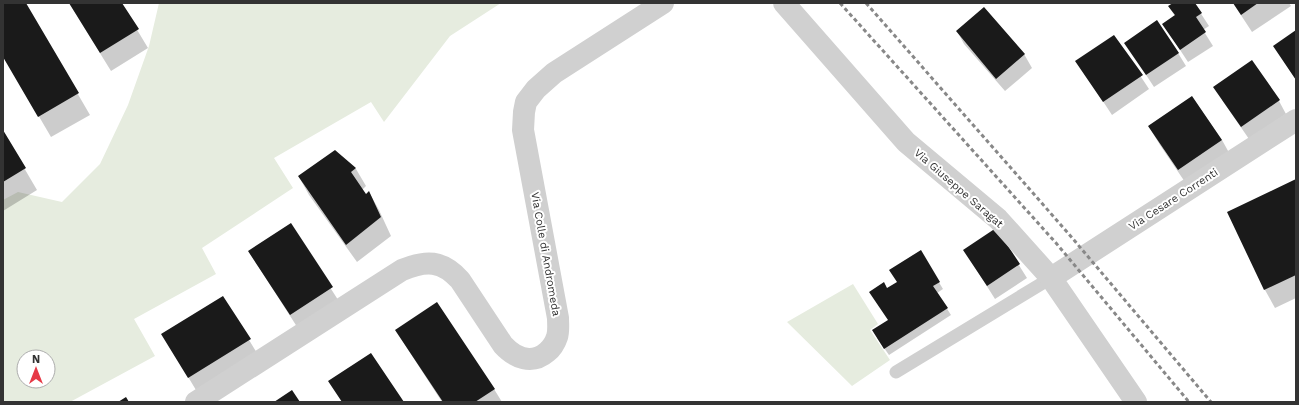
<svg xmlns="http://www.w3.org/2000/svg" width="1299" height="405" viewBox="0 0 1299 405" font-family="'Work Sans',sans-serif">
<style>
.green{fill:#e6ecdf;fill-rule:evenodd}
.shadow{fill:#0003}
.building{fill:#1a1a1a}
.lines{fill:none;stroke-linecap:round;stroke-linejoin:round}
.service{stroke:#d0d0d0;stroke-width:13}
.minor{stroke:#d0d0d0;stroke-width:22}
.rail{stroke:#888;stroke-width:3;stroke-dasharray:4 3;stroke-linecap:butt}
.labels{text-anchor:middle;stroke-width:4;stroke-linejoin:round;paint-order:stroke}
.street-label{font-size:11px;fill:#333;stroke:#fff}
</style>
<rect width="100%" height="100%" fill="#fff"/>
<path class="green" d="M 159,3 L 501,3 L 450,36 L 384,122 L 371,102 L 274,158 L 293,188 L 202,248 L 216,274 L 134,319 L 155,356 L 70,402 L 3,402 L 3,200 L 18,192 L 62,202 L 100,164 L 128,105 L 149,46 ZM 24,357 L 48,357 L 48,381 L 24,381 Z
M 853,284 L 878,324 L 870,330 L 890,360 L 852,386 L 787,322 Z"/>
<path class="shadow" d="M 3,3 L 25,3 L 90,115 L 51,137 L 3,55 Z
M 69,3 L 121,3 L 148,48 L 111,71 Z
M 1174,3 L 1194,3 L 1209,26 L 1203,30 L 1213,46 L 1188,62 L 1163,24 L 1175,16 L 1169,7 Z
M 1233,3 L 1289,3 L 1291,6 L 1252,32 Z
M 957,31 L 1024,54 L 1032,68 L 1005,91 L 964,44 Z
M 1296,31 L 1296,80 L 1274,46 Z
M 1114,36 L 1149,89 L 1112,115 L 1077,62 Z
M 1125,43 L 1178,53 L 1186,66 L 1154,87 Z
M 1192,97 L 1222,140 L 1232,158 L 1189,188 L 1160,145 L 1149,127 Z
M 1222,100 L 1279,101 L 1286,114 L 1249,139 Z
M 3,132 L 37,190 L 3,211 Z
M 335,152 L 356,169 L 366,186 L 362,190 L 366,195 L 369,192 L 379,210 L 391,236 L 357,262 L 309,195 L 299,177 Z
M 1296,181 L 1296,298 L 1275,308 L 1265,290 L 1228,212 Z
M 290,225 L 342,306 L 301,333 L 249,252 Z
M 996,229 L 1027,278 L 995,299 L 964,250 Z
M 920,251 L 943,289 L 937,293 L 951,315 L 889,355 L 877,338 L 889,321 L 887,289 L 898,283 Z
M 223,297 L 260,358 L 199,395 L 173,352 Z
M 437,303 L 494,389 L 502,402 L 442,402 L 407,348 L 396,330 Z"/>
<path class="building" d="M 3,3 L 26,3 L 79,93 L 38,117 L 3,57 Z
M 69,3 L 122,3 L 139,29 L 100,53 Z
M 1173,3 L 1195,3 L 1202,13 L 1196,17 L 1206,32 L 1180,50 L 1162,24 L 1175,15 L 1168,6 Z
M 1233,3 L 1258,3 L 1241,15 Z
M 984,7 L 1025,54 L 996,79 L 956,31 Z
M 1157,20 L 1179,53 L 1146,75 L 1124,43 Z
M 1296,30 L 1296,80 L 1273,46 Z
M 1114,35 L 1143,75 L 1103,102 L 1075,61 Z
M 1252,60 L 1280,100 L 1241,127 L 1213,87 Z
M 1192,96 L 1222,140 L 1178,170 L 1148,126 Z
M 3,130 L 26,168 L 3,182 Z
M 335,150 L 356,168 L 351,172 L 366,194 L 369,191 L 381,217 L 346,245 L 298,176 Z
M 1296,179 L 1296,275 L 1264,290 L 1227,212 Z
M 291,223 L 333,287 L 290,315 L 248,251 Z
M 996,228 L 1020,264 L 987,286 L 963,250 Z
M 921,250 L 940,282 L 933,286 L 948,308 L 884,349 L 872,330 L 888,320 L 869,292 L 884,282 L 887,288 L 897,282 L 889,270 Z
M 223,296 L 251,339 L 188,378 L 161,334 Z
M 437,302 L 495,389 L 475,402 L 443,402 L 395,330 Z
M 371,353 L 404,402 L 342,402 L 328,381 Z
M 292,390 L 300,402 L 274,402 Z
M 126,397 L 129,402 L 118,402 Z"/>
<g class="lines">
<path class="service" d="M 896,372 L 1051,278"/>
<path class="minor" d="M 784,3 L 906,142 L 998,219 L 1051,278 L 1136,402
M 1051,278 L 1296,120
M 196,402 L 402,270 C 426,260 442,260 460,280 L 503,345 C 515,358 532,365 547,352 C 552,348 555,343 557,337 C 559,331 558,324 558,318 L 523,130 L 524,112 L 526,102 L 536,89 L 554,73 L 663,3"/>
<path class="rail" d="M 840,3 L 1056,243 L 1189,402
M 866,3 L 1068,233 L 1211,402"/>
</g>
<g class="labels">
<g class="street-label">
<text transform="translate(959 188) rotate(41)" y="4">Via Giuseppe Saragat</text>
<text transform="translate(1173 199) rotate(-33)" y="4">Via Cesare Correnti</text>
<text transform="translate(546 254) rotate(80)" y="4">Via Colle di Andromeda</text>
</g>
</g>
<rect width="1299" height="405" fill="none" stroke="#333333" stroke-width="8"/>
<g transform="translate(36 369)"><circle r="19" fill="#ffffff" stroke="#adadad"/>
<path d="M0-3L7 15L0 10L-7 15Z" fill="#e63946"/>
<text y="-6" font-size="11" font-weight="bold" text-anchor="middle" fill="#333333">N</text>
</g>
</svg>
